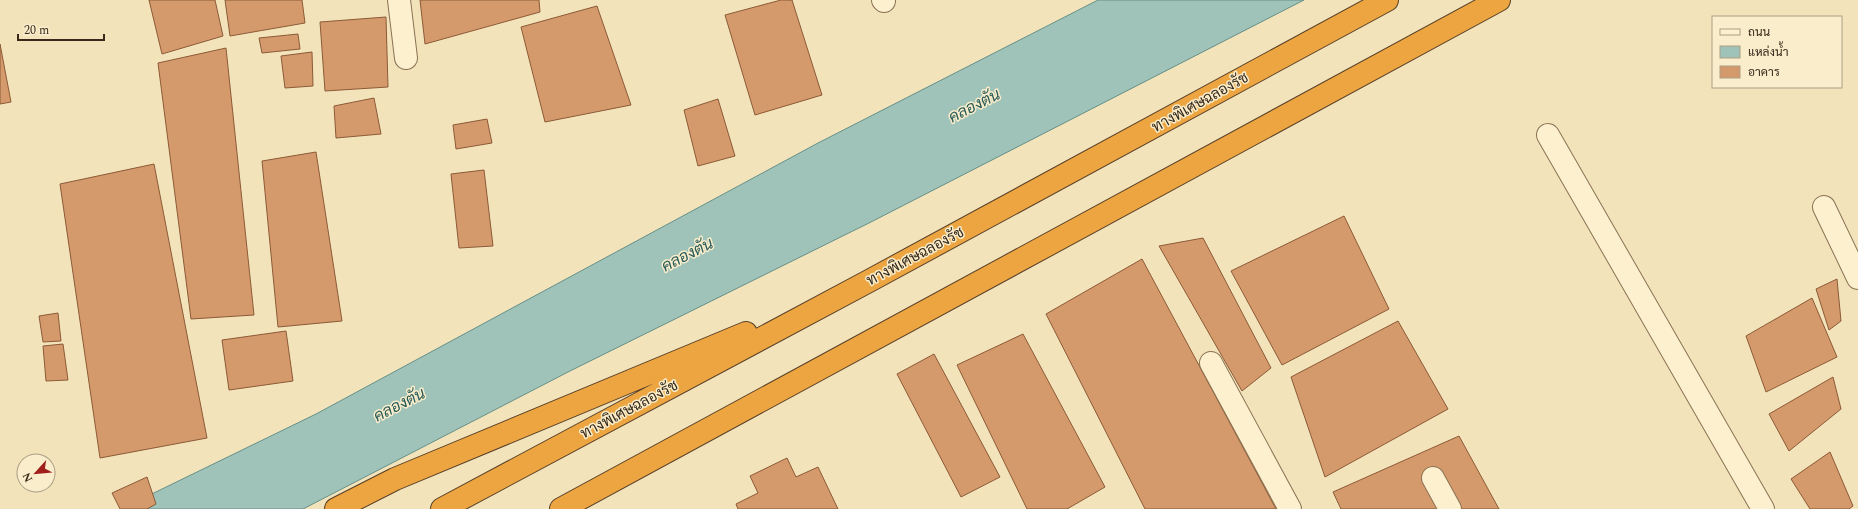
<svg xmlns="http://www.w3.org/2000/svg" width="1858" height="509" viewBox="0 0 1858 509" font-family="Spectral,Sarabun,serif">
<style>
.water{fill:#9fc2b9;stroke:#669087}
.building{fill:#d49a6c;stroke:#8c5a36}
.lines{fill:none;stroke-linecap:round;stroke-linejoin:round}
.minor-casing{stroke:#8b7253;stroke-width:24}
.highway-casing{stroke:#573f28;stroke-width:24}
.minor{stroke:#fcf0ce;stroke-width:22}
.highway{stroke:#eca540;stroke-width:22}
.labels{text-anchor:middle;stroke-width:3;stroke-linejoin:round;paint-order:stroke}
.street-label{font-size:15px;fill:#38291a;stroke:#f9edcb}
.water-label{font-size:16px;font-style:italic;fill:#275a58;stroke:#f9edcb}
</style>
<rect width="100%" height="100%" fill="#f2e3bb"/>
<path class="water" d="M 1098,0 L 1304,0 L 871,222 L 570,371 L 303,509 L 121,509 L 316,414 L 818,143 Z"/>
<path class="building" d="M 149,0 L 215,0 L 223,36 L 162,54 Z
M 225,0 L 302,0 L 305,23 L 230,36 Z
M 420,0 L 539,0 L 540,12 L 425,44 Z
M 781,0 L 792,0 L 822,95 L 755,115 L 725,15 Z
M 597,6 L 631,105 L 545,122 L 521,27 Z
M 386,17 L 388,87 L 325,91 L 320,22 Z
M 298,34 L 300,49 L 262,53 L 259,38 Z
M 0,44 L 11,102 L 0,104 Z
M 226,48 L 254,315 L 191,319 L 158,63 Z
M 312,52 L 313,86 L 285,88 L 281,56 Z
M 374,98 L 381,134 L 336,138 L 334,106 Z
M 718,99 L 735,156 L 698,166 L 684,110 Z
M 487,119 L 492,143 L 456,149 L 453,125 Z
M 316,152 L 342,321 L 278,327 L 262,161 Z
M 154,164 L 207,438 L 100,458 L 60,184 Z
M 484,170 L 493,246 L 459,248 L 451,174 Z
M 1344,216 L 1389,309 L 1282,365 L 1231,271 Z
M 1203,238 L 1271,368 L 1242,391 L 1159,246 Z
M 1142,259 L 1276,509 L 1145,509 L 1046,314 Z
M 1837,279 L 1841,321 L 1829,330 L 1816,289 Z
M 1812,298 L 1837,357 L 1766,392 L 1746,336 Z
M 58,313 L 61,341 L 43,342 L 39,316 Z
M 1398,321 L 1448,409 L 1325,477 L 1291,377 Z
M 286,331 L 293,381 L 229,390 L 222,340 Z
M 1023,334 L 1105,487 L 1067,509 L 1027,509 L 957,365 Z
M 63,344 L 68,380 L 46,381 L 43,346 Z
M 934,354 L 1000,477 L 961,497 L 897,374 Z
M 1833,377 L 1841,409 L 1789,451 L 1769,414 Z
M 1459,436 L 1499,509 L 1341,509 L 1333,492 Z
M 1830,452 L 1853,506 L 1849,509 L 1810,509 L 1791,479 Z
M 787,458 L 796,477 L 818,467 L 838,509 L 738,509 L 736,504 L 758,493 L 750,476 Z
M 147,477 L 156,504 L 147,509 L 120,509 L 112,493 Z"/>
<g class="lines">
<g class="minor-casing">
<path id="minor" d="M 399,0 L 406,58
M 883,0 L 884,1
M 1548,135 L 1763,509
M 1824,207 L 1858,278
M 1211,363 L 1290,509
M 1433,478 L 1450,509"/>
</g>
<g class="highway-casing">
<path id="highway" d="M 336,509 L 395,479 L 746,333
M 442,509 L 869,281 L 1387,0
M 561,509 L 1499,0"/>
</g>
<use href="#minor" class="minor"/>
<use href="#highway" class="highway"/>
</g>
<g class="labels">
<g class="street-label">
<text transform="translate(1200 102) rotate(-29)" y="5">ทางพิเศษฉลองรัช</text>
<text transform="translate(915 256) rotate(-28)" y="5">ทางพิเศษฉลองรัช</text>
<text transform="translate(629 409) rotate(-28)" y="5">ทางพิเศษฉลองรัช</text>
</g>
<g class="water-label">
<text transform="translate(974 105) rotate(-27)" y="6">คลองตัน</text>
<text transform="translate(687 254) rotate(-27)" y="6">คลองตัน</text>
<text transform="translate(399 404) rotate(-27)" y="6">คลองตัน</text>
</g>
</g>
<rect x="1712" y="16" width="130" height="72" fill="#f9edcb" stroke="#ac9f84"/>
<rect x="1720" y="29" width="20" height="6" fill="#fcf0ce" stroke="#ac9f84"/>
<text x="1748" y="36" font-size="12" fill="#38291a">ถนน</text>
<rect x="1720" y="46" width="20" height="12" fill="#9fc2b9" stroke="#ac9f84"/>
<text x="1748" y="56" font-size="12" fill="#38291a">แหล่งน้ำ</text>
<rect x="1720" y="66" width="20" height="12" fill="#d49a6c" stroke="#ac9f84"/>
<text x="1748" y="76" font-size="12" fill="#38291a">อาคาร</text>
<g transform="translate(36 473) rotate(243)"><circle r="19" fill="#f9edcb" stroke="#ac9f84"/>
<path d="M0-3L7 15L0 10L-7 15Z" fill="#a01f1d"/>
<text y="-6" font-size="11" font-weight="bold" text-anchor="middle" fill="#38291a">N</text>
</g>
<path d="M18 34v6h86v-6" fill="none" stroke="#38291a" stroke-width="2"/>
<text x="24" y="34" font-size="12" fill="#38291a" stroke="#f9edcb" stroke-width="3" paint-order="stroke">20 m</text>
</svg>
